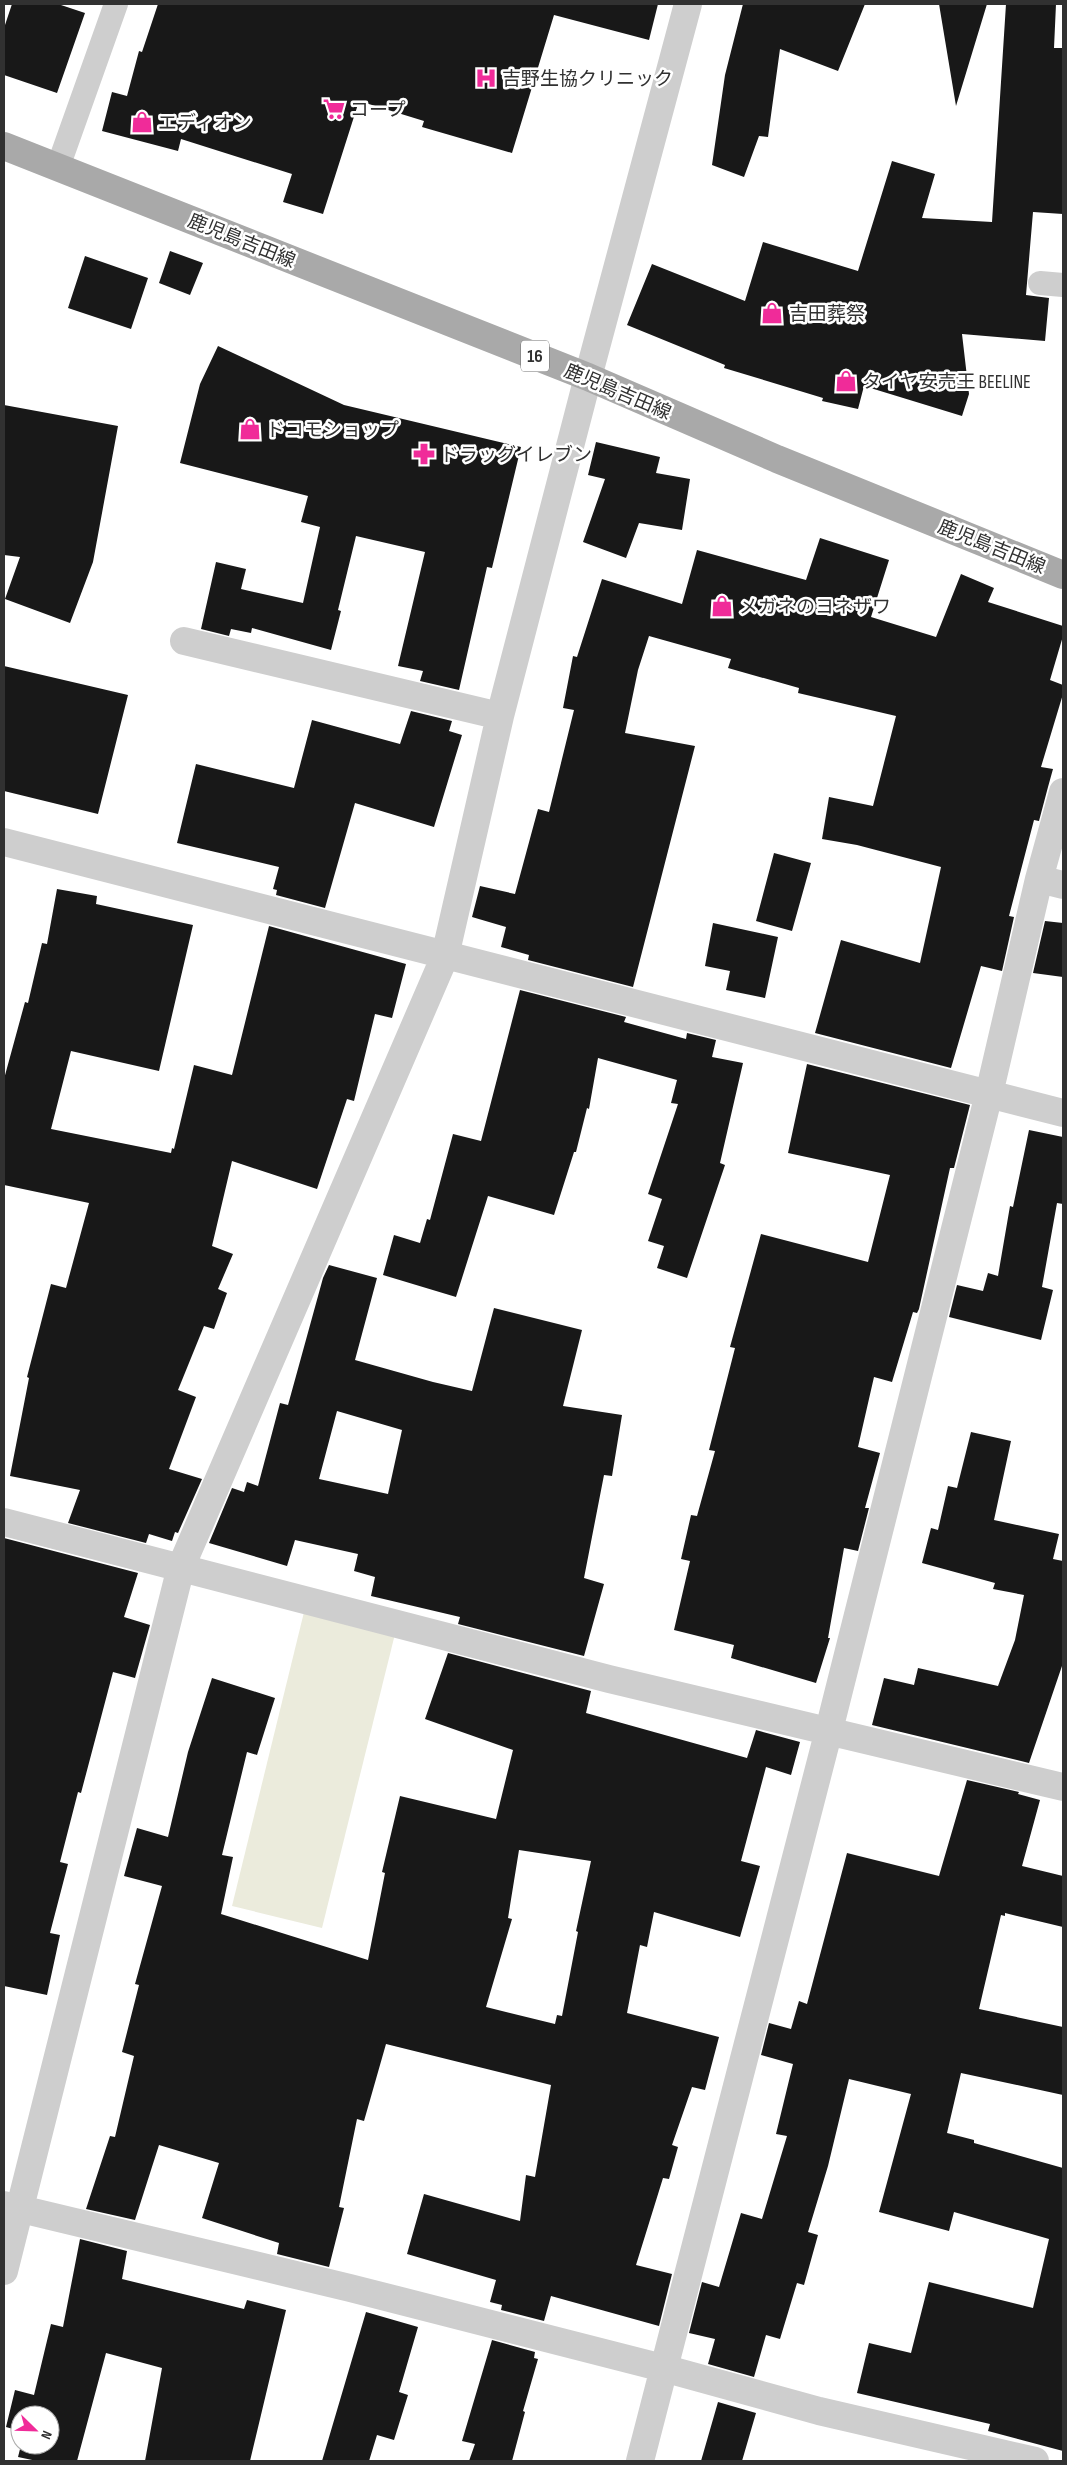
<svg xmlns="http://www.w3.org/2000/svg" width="1067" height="2465" viewBox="0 0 1067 2465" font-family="'Sofia Sans Condensed','Noto Sans JP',sans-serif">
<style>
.green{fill:#ebebdc}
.building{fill:#181818;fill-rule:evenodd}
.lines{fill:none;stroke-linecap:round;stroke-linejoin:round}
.service{stroke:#cecece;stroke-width:24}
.minor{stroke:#cecece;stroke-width:28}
.primary{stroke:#a9a9a9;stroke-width:28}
.labels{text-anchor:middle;stroke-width:5;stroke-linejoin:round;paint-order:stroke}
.shield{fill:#fff;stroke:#6f6f6f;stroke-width:1}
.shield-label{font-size:18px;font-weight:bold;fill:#313131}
.poi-label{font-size:19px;fill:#313131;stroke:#fff;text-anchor:start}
.street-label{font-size:19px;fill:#313131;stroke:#fff}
</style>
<rect width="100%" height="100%" fill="#fff"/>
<path class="green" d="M 305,1608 L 396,1630 L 322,1928 L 232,1906 Z"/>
<path class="building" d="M 12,4 L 58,4 L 85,13 L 57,93 L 4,75 L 4,28 Z
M 158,4 L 658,4 L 649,40 L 554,15 L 512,153 L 422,127 L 424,121 L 359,101 L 323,214 L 283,202 L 292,174 L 181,139 L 178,151 L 102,131 L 112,92 L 127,96 L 139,51 L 142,52 Z
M 743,4 L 865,4 L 838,71 L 780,49 L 768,137 L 759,136 L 744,177 L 712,165 L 725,75 Z
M 939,4 L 987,4 L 956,106 Z
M 1006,4 L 1056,4 L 1054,48 L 1063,48 L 1063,214 L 1033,212 L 1026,295 L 1049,298 L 1045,341 L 962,334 L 969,394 L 962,416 L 864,386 L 858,409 L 822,401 L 823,398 L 724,368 L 725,365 L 627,325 L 652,264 L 745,301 L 763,242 L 858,271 L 892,161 L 935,174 L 922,218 L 992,222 Z
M 170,251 L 203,263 L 190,295 L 159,283 Z
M 85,256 L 148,278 L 131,329 L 68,308 Z
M 218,346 L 344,405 L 521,447 L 492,568 L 487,567 L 459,690 L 420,681 L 423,671 L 398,666 L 425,552 L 356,536 L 338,610 L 341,611 L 331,650 L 252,628 L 251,633 L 231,629 L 229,636 L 201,629 L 216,562 L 246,569 L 241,589 L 303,603 L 320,527 L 301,522 L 308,496 L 180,463 L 200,384 Z
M 4,405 L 118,426 L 93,562 L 70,623 L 5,599 L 20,557 L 4,555 Z
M 596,442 L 660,457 L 656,473 L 690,479 L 682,530 L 639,523 L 626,558 L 583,542 L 605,479 L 588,475 Z
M 820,538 L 889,560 L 871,617 L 936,637 L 961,574 L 994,588 L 988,602 L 1063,626 L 1063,636 L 1050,680 L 1063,685 L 1063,694 L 1041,767 L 1053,769 L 1048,787 L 1039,821 L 1034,820 L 1009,916 L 1014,917 L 1002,971 L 981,966 L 951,1068 L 815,1033 L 841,940 L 920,963 L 941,867 L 857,845 L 822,839 L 829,797 L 873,806 L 896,716 L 798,693 L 799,688 L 728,668 L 731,659 L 649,636 L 638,670 L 625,733 L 695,746 L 633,987 L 528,960 L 529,955 L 501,947 L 506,927 L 472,917 L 480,886 L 515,894 L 538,809 L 549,812 L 574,710 L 563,708 L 573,656 L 577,657 L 602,579 L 682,604 L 697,550 L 806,580 Z
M 4,666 L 128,695 L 98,814 L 4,791 Z
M 411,711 L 452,721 L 449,731 L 462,735 L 434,827 L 355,803 L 325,908 L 276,895 L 277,890 L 273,889 L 279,867 L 177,843 L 196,764 L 294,788 L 312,720 L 400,744 Z
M 774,853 L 811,863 L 792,931 L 756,921 Z
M 57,889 L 97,896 L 96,904 L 193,925 L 159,1071 L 71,1051 L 51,1129 L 171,1153 L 172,1148 L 174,1149 L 194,1065 L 232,1075 L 269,926 L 406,964 L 392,1018 L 375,1014 L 354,1101 L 347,1099 L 317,1189 L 232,1161 L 212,1246 L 233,1254 L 218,1289 L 227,1293 L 214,1329 L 204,1326 L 178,1390 L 196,1397 L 169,1469 L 202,1479 L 178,1533 L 175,1532 L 172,1541 L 149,1534 L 146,1543 L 68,1523 L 80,1490 L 10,1476 L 29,1378 L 27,1377 L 51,1284 L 66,1288 L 89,1203 L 4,1185 L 4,1079 L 25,1002 L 28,1003 L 42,943 L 47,944 Z
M 1045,921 L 1063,923 L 1063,977 L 1033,973 Z
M 713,923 L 778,937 L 765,998 L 726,990 L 730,971 L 705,966 Z
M 520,990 L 626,1017 L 624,1022 L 686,1039 L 687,1033 L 716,1040 L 712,1057 L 743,1063 L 720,1163 L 725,1165 L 687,1278 L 657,1268 L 664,1246 L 648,1241 L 662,1199 L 648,1194 L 678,1104 L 671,1103 L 677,1080 L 598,1058 L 589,1109 L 587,1108 L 576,1152 L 574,1152 L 554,1215 L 488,1196 L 456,1297 L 383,1275 L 394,1235 L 420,1243 L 427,1219 L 430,1220 L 453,1134 L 481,1141 Z
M 807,1064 L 970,1105 L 954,1168 L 950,1168 L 919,1309 L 917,1313 L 913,1312 L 892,1382 L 874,1377 L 858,1447 L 880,1453 L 865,1508 L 869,1508 L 858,1551 L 844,1548 L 828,1638 L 830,1638 L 816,1683 L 731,1658 L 734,1645 L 674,1630 L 690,1561 L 681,1559 L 691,1515 L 697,1516 L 715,1451 L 709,1450 L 735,1348 L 730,1347 L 761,1234 L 868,1262 L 890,1175 L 788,1153 Z
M 1029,1130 L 1063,1137 L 1063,1204 L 1057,1203 L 1042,1287 L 1053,1290 L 1041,1340 L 949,1317 L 957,1285 L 983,1291 L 988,1273 L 998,1276 L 1010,1206 L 1013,1207 Z
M 329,1265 L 377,1278 L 355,1360 L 433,1382 L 472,1391 L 494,1308 L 582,1330 L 563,1406 L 622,1415 L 612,1476 L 604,1475 L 584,1578 L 604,1584 L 584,1656 L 458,1624 L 460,1617 L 371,1596 L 375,1577 L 354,1571 L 358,1554 L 295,1540 L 287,1566 L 209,1543 L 232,1488 L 244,1492 L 247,1482 L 258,1486 L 280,1403 L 288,1405 L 323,1278 ZM 337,1411 L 402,1430 L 388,1494 L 319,1479 Z
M 971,1432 L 1011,1441 L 994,1520 L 1059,1534 L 1053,1559 L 1063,1561 L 1063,1663 L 1029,1763 L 872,1725 L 884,1678 L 914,1685 L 918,1668 L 998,1686 L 1015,1640 L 1024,1595 L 993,1589 L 995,1583 L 922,1563 L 931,1528 L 938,1530 L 948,1486 L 957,1488 Z
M 4,1538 L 138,1573 L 124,1617 L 150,1625 L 135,1678 L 113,1672 L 81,1793 L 78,1792 L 60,1862 L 68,1864 L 50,1933 L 60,1935 L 47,1995 L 4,1986 Z
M 448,1653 L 591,1691 L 586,1713 L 747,1758 L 756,1730 L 800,1742 L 791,1775 L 766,1767 L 741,1861 L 760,1866 L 740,1937 L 654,1912 L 647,1947 L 640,1945 L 627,2013 L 719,2037 L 705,2090 L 692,2087 L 672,2145 L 678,2147 L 669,2179 L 663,2178 L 636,2265 L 672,2274 L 659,2326 L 551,2296 L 544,2321 L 501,2310 L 502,2305 L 490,2302 L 496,2280 L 407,2254 L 424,2194 L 520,2221 L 526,2175 L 535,2177 L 551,2085 L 386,2044 L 364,2121 L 357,2119 L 339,2207 L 344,2208 L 329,2267 L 277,2254 L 279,2243 L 202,2218 L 219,2163 L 159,2145 L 135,2220 L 86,2209 L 110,2136 L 115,2137 L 134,2056 L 122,2052 L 139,1985 L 135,1984 L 162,1886 L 124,1876 L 137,1828 L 168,1837 L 188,1752 L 212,1678 L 275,1698 L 257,1755 L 247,1752 L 222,1855 L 233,1857 L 221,1914 L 368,1960 L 385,1873 L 382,1872 L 400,1796 L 496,1819 L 513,1750 L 425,1719 ZM 519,1850 L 591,1861 L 576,1931 L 578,1932 L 562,2016 L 557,2015 L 555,2024 L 486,2007 L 512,1919 L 508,1918 Z
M 967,1780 L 1019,1792 L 1018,1794 L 1040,1800 L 1022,1866 L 1063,1876 L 1063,1927 L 1005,1913 L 1005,1916 L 1001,1915 L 979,2009 L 1063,2027 L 1063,2095 L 961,2073 L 947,2133 L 974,2140 L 974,2143 L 1063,2168 L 1063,2451 L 988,2431 L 990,2424 L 857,2393 L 869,2343 L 911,2353 L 929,2282 L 1033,2308 L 1049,2239 L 954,2212 L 949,2231 L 879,2212 L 911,2094 L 849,2079 L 828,2166 L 808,2232 L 818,2235 L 804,2285 L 797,2283 L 780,2339 L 766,2335 L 754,2377 L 708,2364 L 715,2339 L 689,2333 L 702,2282 L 719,2287 L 741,2213 L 762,2219 L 787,2136 L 776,2134 L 793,2064 L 761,2055 L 769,2023 L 791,2029 L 799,2001 L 807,2004 L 847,1853 L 939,1876 Z
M 80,2239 L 127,2251 L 122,2279 L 244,2309 L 247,2300 L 286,2310 L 250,2461 L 145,2461 L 162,2368 L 106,2353 L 77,2461 L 37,2461 L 18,2457 L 21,2445 L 50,2445 L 50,2415 L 20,2415 L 20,2431 L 6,2427 L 15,2390 L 34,2395 L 51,2324 L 63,2327 Z
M 366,2312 L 418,2327 L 399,2392 L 408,2395 L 394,2440 L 377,2435 L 369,2461 L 322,2461 Z
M 492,2340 L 535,2352 L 534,2358 L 538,2359 L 523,2411 L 525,2412 L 512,2461 L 469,2461 L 475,2444 L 462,2441 Z
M 718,2402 L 756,2413 L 742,2461 L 701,2461 Z"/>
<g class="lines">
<path class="service" d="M 58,167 L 116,4
M 1040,283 L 1063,285"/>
<path class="minor" d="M 184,641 L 500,716
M 4,842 L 1063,1113
M 1039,879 L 1063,885
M 4,1522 L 609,1679 L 1063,1787
M 4,2205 L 350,2288 L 663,2368 L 819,2411 L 1035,2461
M 4,2271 L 181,1567 L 445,956 L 500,716 L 588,377 L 688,4
M 640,2461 L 829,1730 L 989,1094 L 1039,879 L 1063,792"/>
<path class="primary" d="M 4,146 L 588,377 L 777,459 L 1063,575"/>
</g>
<defs>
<g id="hospital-bare" transform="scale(1.725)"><path d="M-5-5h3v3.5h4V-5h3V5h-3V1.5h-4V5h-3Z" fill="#f02b99" stroke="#fff" stroke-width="2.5" paint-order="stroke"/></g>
<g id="supermarket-bare" transform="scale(1.725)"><path d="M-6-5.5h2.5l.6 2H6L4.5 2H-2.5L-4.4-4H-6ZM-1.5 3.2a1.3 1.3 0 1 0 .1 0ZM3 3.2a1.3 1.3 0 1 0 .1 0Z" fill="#f02b99" stroke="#fff" stroke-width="2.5" paint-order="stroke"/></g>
<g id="shop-bare" transform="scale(1.725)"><path d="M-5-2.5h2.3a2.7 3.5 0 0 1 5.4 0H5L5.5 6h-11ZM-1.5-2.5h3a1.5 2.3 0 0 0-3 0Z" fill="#f02b99" stroke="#fff" stroke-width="2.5" paint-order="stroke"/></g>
<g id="pharmacy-bare" transform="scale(1.725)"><path d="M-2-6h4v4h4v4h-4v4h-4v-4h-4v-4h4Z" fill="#f02b99" stroke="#fff" stroke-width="2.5" paint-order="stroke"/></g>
</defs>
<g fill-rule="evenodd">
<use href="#hospital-bare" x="486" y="78"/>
<use href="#supermarket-bare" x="334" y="109"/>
<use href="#shop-bare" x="142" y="122"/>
<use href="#shop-bare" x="772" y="313"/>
<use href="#shop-bare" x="846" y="381"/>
<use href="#shop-bare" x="250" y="429"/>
<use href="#pharmacy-bare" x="424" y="454"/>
<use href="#shop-bare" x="722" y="606"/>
</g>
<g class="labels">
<rect class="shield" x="521" y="340.5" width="28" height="31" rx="4"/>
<g class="shield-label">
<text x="535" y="362">16</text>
</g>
<g class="poi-label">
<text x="502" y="85">吉野生協クリニック</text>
<text x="350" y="116">コープ</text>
<text x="158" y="129">エディオン</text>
<text x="789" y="320">吉田葬祭</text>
<text x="862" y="388">タイヤ安売王 BEELINE</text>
<text x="266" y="436">ドコモショップ</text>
<text x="440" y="461">ドラッグイレブン</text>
<text x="739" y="613">メガネのヨネザワ</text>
</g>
<g class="street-label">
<text transform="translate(242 240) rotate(22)" y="7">鹿児島吉田線</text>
<text transform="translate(618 391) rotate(23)" y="7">鹿児島吉田線</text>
<text transform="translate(992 546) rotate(22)" y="7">鹿児島吉田線</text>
</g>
</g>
<rect width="1067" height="2465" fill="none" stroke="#313131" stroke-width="10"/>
<g transform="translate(35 2430) rotate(113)"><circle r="24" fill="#ffffff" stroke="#adadad"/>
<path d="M0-4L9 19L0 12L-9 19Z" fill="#f02b99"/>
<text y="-8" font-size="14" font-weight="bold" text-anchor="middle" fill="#313131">N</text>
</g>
</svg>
